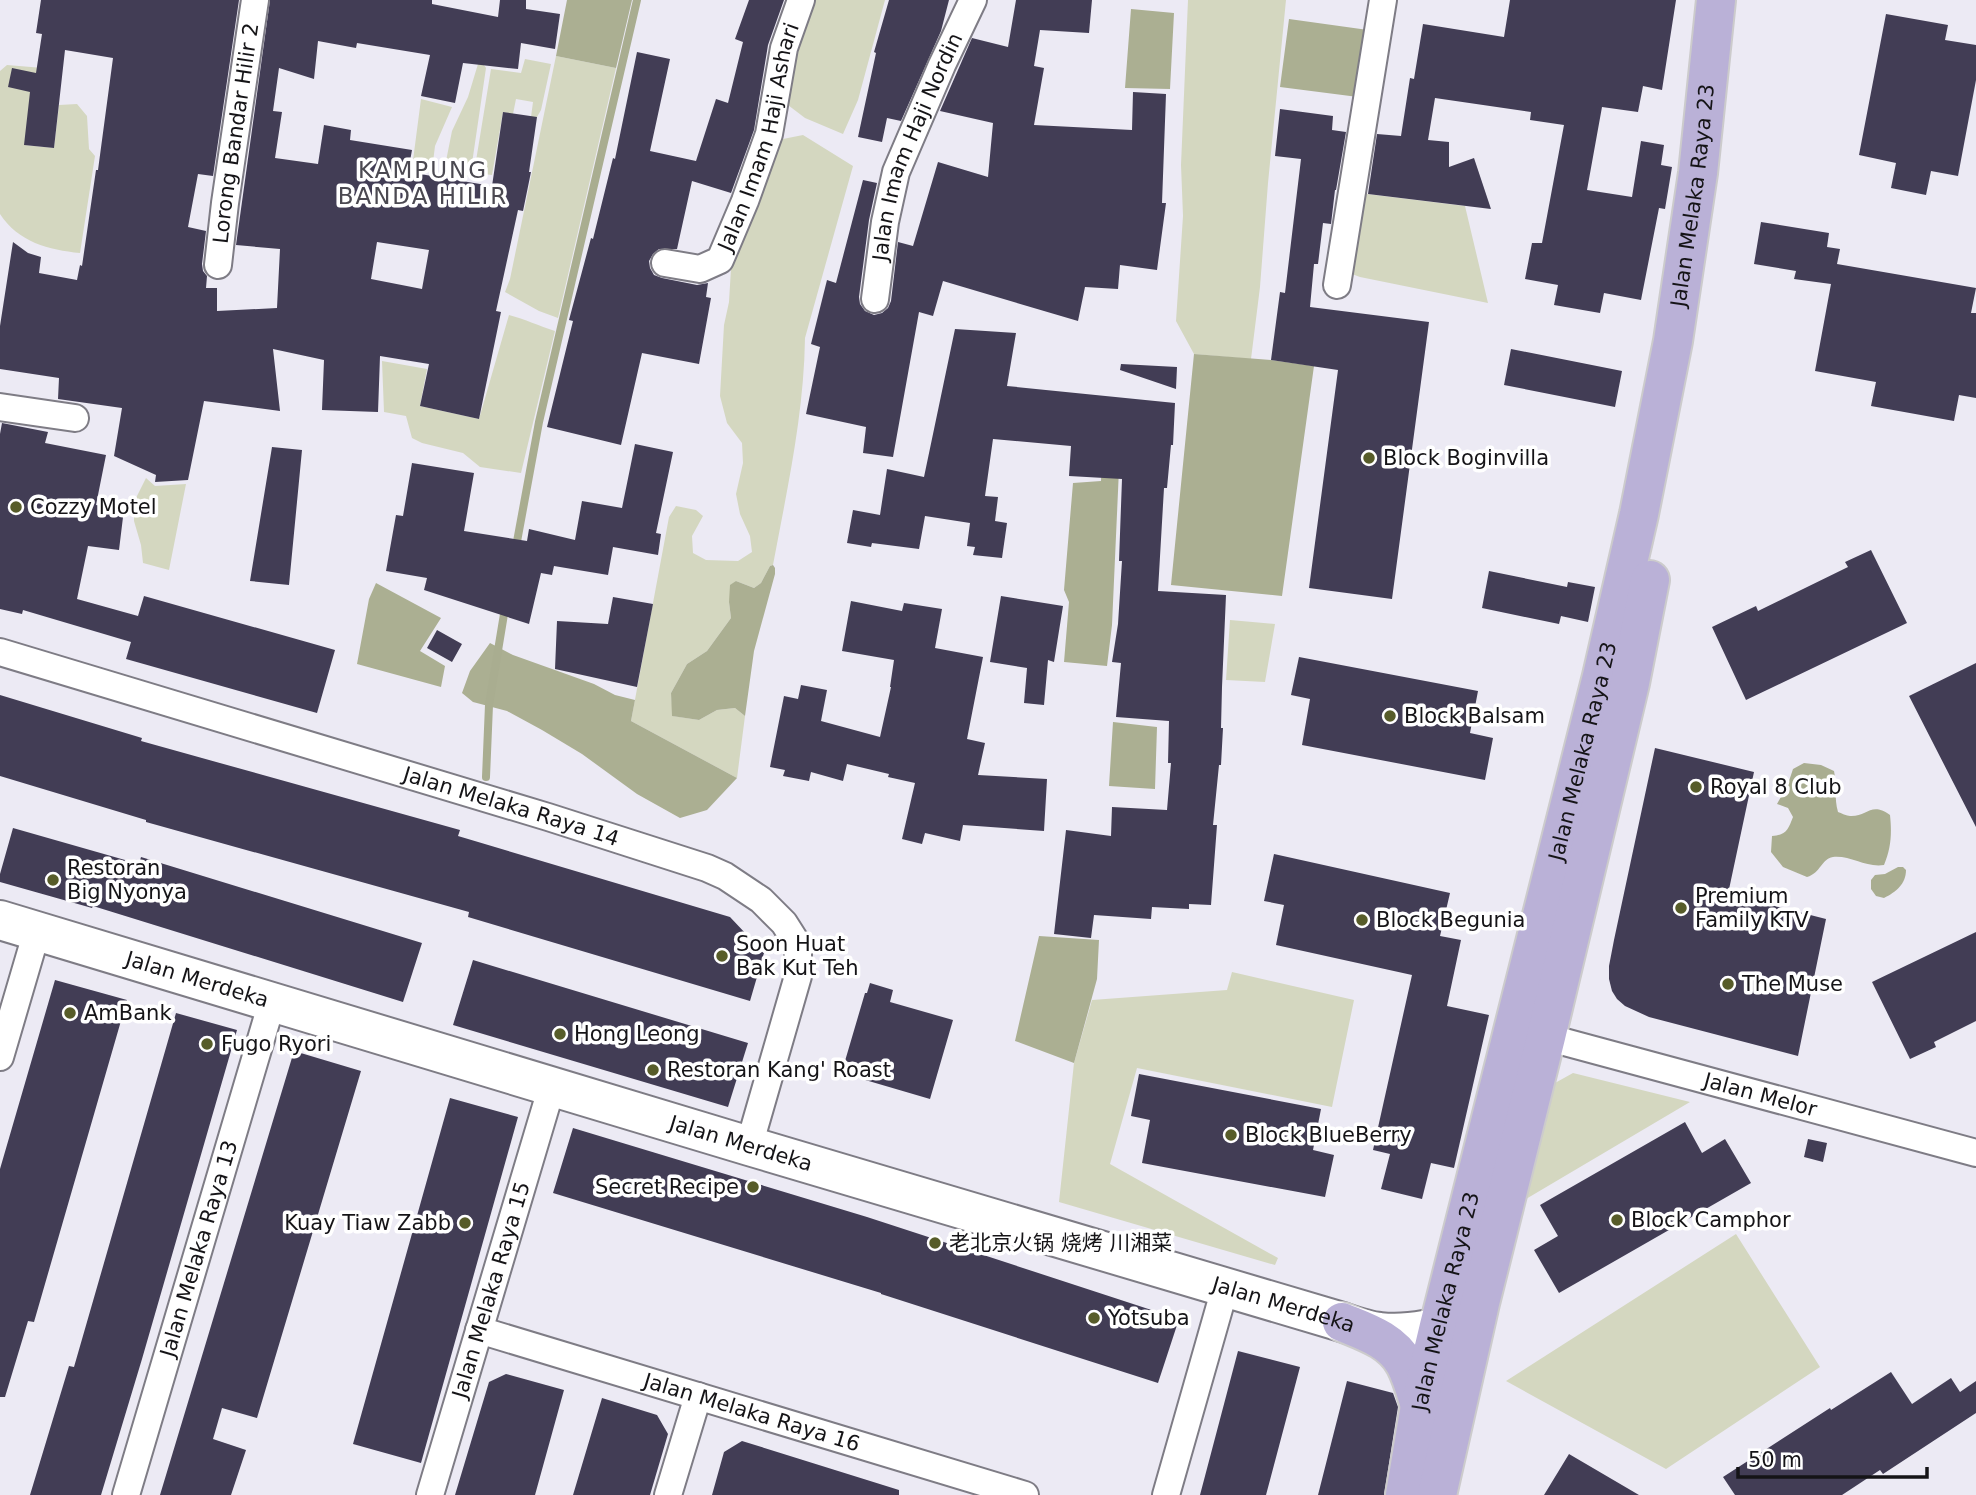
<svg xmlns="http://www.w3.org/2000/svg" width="1976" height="1495" viewBox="0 0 1976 1495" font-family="'DejaVu Sans','Noto Sans SC',sans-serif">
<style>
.green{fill:#d4d7c0}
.forest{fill:#abaf92}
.water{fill:#a9ad90}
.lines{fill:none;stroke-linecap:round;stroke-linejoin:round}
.stream{stroke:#a9ad90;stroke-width:8}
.building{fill:#423d55;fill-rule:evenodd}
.minor-casing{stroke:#7e7c85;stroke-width:30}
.secondary-casing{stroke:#7e7c85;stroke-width:42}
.primary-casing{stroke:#cccbcc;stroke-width:42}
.minor{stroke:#fff;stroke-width:26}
.secondary{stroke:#fff;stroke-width:38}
.primary{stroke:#bab1d7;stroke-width:38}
.poi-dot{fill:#575c29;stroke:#fff;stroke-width:2.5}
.labels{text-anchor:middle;stroke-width:7;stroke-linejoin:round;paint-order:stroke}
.street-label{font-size:21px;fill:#151417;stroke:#fff}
.poi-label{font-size:21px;fill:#151417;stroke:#fff;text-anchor:start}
.neighbourhood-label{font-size:23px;letter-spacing:2px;fill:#4b4951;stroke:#fff}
</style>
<rect width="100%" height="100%" fill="#eceaf4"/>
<path class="green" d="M 808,0 L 885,0 L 858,100 L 843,134 L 805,118 L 784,102 Z
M 1188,0 L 1286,0 L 1268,183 L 1260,287 L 1251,359 L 1194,354 L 1176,321 L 1183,216 L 1181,165 Z
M 556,56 L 616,68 L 558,318 L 539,311 L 505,292 L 510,279 Z
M 525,59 L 551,64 L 541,110 L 537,117 L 531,117 L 533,102 L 516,99 L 513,114 L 503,112 L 492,175 L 474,173 L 491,69 L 521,73 Z
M 482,62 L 486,68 L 470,177 L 444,171 L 452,131 L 468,97 L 478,64 Z
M 7,65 L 43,68 L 25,145 L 54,148 L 59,105 L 77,104 L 87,116 L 89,149 L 95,156 L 80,253 C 49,250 18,242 0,214 L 0,71 Z
M 421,99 L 452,107 L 435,146 L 432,170 L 412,168 Z
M 803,135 L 853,166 L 805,338 C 804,414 787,490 773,565 L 770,566 L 761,583 L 754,588 L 736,581 L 729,602 L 731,618 L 707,651 L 687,664 L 671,693 L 673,716 L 699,720 L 717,710 L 735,708 L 745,716 L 737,778 L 631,721 L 669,517 L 676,506 L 696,510 L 703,516 L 692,536 L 693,553 L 706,560 L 738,561 L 752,552 L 750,536 L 740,514 L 736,494 L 743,463 L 742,443 L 727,423 L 720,396 L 724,325 L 729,302 L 732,252 L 764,170 L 783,139 Z
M 1359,193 L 1465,206 L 1488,303 L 1360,277 L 1352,274 L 1349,268 Z
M 509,315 C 525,319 539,326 555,331 L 521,473 L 480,467 L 463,453 L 422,443 L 412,438 L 406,416 L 384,412 L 382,361 L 427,369 L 420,406 L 479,419 Z
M 146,478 L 155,486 L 186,484 L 169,570 L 143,563 L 141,545 L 134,521 L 134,502 Z
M 1230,620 L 1275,624 L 1265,682 L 1226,680 Z
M 1232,972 L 1354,1000 L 1332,1107 L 1137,1068 L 1110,1164 L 1278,1258 L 1275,1265 L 1059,1202 L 1074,1063 L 1092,1000 L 1227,990 Z
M 1573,1073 L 1690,1102 L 1526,1199 L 1555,1083 Z
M 1736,1234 L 1820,1367 L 1666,1469 L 1506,1381 Z"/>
<path class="forest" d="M 567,0 L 632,0 L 616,68 L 556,56 Z
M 1131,9 L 1174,13 L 1170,89 L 1125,88 Z
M 1289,19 L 1368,30 L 1358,97 L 1280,87 Z
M 1194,354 L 1271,360 L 1314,366 L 1282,596 L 1171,585 Z
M 1102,444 L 1120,447 L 1112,625 L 1107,666 L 1064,662 L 1069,602 L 1064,590 L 1073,483 L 1101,481 Z
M 773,565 L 775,568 L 775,574 L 754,651 L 745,716 L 735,708 L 717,710 L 699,720 L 672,716 L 671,693 L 687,664 L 707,651 L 731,618 L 729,602 L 730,585 L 736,581 L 754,588 L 761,583 L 770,566 Z
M 376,583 L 441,618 L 420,651 L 445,666 L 441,687 L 357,664 L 369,599 Z
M 490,643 L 513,655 L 594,684 L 615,695 L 635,700 L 631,721 L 737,778 L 707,810 L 680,818 L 637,794 L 582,754 L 542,730 L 507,711 L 473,702 L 462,693 L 470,671 Z
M 1113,722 L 1157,727 L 1155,789 L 1109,786 Z
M 1039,936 L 1099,940 L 1097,979 L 1074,1063 L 1015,1041 Z"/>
<path class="water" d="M 1804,763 L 1821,765 L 1834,771 C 1837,785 1834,798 1838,812 C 1841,813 1847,816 1850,816 C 1867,817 1871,801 1890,815 C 1892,834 1891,848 1884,865 C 1866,868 1850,855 1833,857 C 1821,859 1821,873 1807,877 L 1783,867 L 1771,852 L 1772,836 C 1786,835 1788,830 1793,817 L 1788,808 L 1777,804 L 1788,784 L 1793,769 Z
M 1898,867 L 1903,867 L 1906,870 C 1906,884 1896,892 1884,898 L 1876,896 L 1871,889 L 1871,880 L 1875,875 L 1885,874 Z"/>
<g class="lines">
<path class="stream" d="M 516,547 L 539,422 L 637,0
M 486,777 L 489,705 L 505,608"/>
</g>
<path class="building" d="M 41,0 L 239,0 L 213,176 L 198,174 L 188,227 L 206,231 L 202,264 L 203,271 L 207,276 L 206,288 L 217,288 L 217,311 L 277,308 L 280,249 L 236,245 L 270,0 L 432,0 L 432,4 L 498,17 L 500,0 L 526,0 L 526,9 L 560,14 L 555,49 L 521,43 L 518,69 L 463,63 L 455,103 L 421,96 L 430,55 L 357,43 L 356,48 L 318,41 L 314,79 L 279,68 L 273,111 L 282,112 L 275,158 L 318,164 L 324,125 L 351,130 L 350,140 L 412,150 L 408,172 L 492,186 L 503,112 L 537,117 L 529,172 L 531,172 L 523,211 L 518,210 L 496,311 L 501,312 L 479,419 L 420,406 L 429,364 L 380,356 L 378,412 L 322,410 L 324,360 L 273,349 L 280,411 L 204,401 L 188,480 L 155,482 L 156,475 L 114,456 L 122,408 L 58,399 L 59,378 L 0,369 L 0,326 L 13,242 L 28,253 L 41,257 L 39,273 L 77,280 L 80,265 L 82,266 L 96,170 L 98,170 L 113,58 L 65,50 L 54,148 L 24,145 L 30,92 L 8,87 L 12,68 L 36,73 L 42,34 L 36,33 ZM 377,242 L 429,250 L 422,289 L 371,279 Z
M 749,0 L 784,0 L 768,45 L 754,130 L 731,193 L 692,181 L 677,249 L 659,249 L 653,254 L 649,261 L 650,268 L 654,275 L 662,278 L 697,285 L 708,283 L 706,297 L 711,298 L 699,364 L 642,353 L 621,445 L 547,427 L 573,321 L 569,320 L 591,238 L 593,239 L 613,158 L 615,159 L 637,52 L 670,59 L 650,151 L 696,161 L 716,99 L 728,103 L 743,42 L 735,39 Z
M 889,0 L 949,0 L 941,31 L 901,121 L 887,118 L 882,142 L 858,137 L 876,53 L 874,52 Z
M 1016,0 L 1092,0 L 1089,33 L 1040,30 L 1034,66 L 1044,68 L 1034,125 L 1132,130 L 1133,92 L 1166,94 L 1162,203 L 1166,203 L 1157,270 L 1120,265 L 1118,289 L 1085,287 L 1078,321 L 943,281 L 933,316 L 919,312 L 893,457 L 863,453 L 866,427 L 806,414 L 820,347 L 811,344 L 827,280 L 836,283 L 863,180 L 877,183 L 869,220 L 859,297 L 860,304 L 865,311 L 874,315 L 882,313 L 888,308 L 891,301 L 898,242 L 913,246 L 938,162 L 988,177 L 993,123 L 940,111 L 972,38 L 1008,47 Z
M 1510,0 L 1676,0 L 1662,90 L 1643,86 L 1638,112 L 1602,107 L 1587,190 L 1632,197 L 1641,141 L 1664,145 L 1661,165 L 1672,167 L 1665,209 L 1659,208 L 1641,300 L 1604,293 L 1600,313 L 1554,305 L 1558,285 L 1525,279 L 1532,243 L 1542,243 L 1564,125 L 1530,120 L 1531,112 L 1435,98 L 1428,140 L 1449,142 L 1449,167 L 1474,158 L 1491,209 L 1368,194 L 1377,134 L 1401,136 L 1410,78 L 1414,79 L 1423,24 L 1504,37 Z
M 1886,14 L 1948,25 L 1945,40 L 1976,45 L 1976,80 L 1958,176 L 1931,171 L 1926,195 L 1891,188 L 1896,163 L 1859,155 Z
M 1280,109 L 1333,116 L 1332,130 L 1346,132 L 1336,190 L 1335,190 L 1331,224 L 1323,223 L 1318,264 L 1314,264 L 1310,307 L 1429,322 L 1392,599 L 1309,588 L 1338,370 L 1271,360 L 1280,292 L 1285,293 L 1301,159 L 1275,156 Z
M 1761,222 L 1829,233 L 1827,247 L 1840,249 L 1837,264 L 1976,288 L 1971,313 L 1976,313 L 1976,398 L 1959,395 L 1954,421 L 1871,406 L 1876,382 L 1815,371 L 1831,284 L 1794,279 L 1796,271 L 1754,264 Z
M 955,329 L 1016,333 L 1007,386 L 1175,403 L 1173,445 L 1171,445 L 1167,488 L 1164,488 L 1158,591 L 1226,595 L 1222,687 L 1221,728 L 1223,728 L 1221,765 L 1219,765 L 1213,825 L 1217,825 L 1211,905 L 1189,904 L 1189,909 L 1152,907 L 1151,919 L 1094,915 L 1091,938 L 1054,934 L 1066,830 L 1111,836 L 1112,807 L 1167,810 L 1171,763 L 1168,763 L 1169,721 L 1116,717 L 1121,663 L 1112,662 L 1118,624 L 1122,561 L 1119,561 L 1122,479 L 1069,476 L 1071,446 L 993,439 L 985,496 L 998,497 L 995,521 L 1007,523 L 1002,558 L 973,555 L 975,547 L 967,546 L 970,523 L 925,516 L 919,549 L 872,543 L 871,547 L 847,543 L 853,510 L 880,515 L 887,469 L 924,477 Z
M 1511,349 L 1622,371 L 1615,407 L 1504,385 Z
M 1121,364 L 1177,367 L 1176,389 L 1120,370 Z
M 2,423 L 48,432 L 45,443 L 106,455 L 96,505 L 124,509 L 119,550 L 88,546 L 77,599 L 138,616 L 144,596 L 335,650 L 317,713 L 126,659 L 131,642 L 23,610 L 22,614 L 0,609 L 0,434 Z
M 635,444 L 673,452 L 656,533 L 661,534 L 658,555 L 613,547 L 608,575 L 554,566 L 552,575 L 541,573 L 529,624 L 424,590 L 427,578 L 386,571 L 396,515 L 403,516 L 412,463 L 474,473 L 464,531 L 527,541 L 529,529 L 575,540 L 582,501 L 622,508 Z
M 272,447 L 302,450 L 289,585 L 250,581 Z
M 1871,550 L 1907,623 L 1746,700 L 1712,627 L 1756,606 L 1758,611 L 1848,567 L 1845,562 Z
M 1489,571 L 1567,587 L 1568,582 L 1595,587 L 1588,622 L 1561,616 L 1559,624 L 1482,608 Z
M 1001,596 L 1063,606 L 1054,662 L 1048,660 L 1044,705 L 1024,703 L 1027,668 L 990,662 Z
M 613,597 L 653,604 L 637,687 L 555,669 L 557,621 L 608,624 Z
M 851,601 L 902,611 L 904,603 L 942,609 L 935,648 L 983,657 L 967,739 L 985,743 L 978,775 L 1047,779 L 1044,831 L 963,825 L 960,841 L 925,833 L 922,844 L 902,839 L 915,783 L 888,777 L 889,774 L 847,764 L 843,781 L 811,772 L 809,781 L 783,776 L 785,770 L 770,767 L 784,696 L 798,699 L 801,685 L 827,690 L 821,721 L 880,737 L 891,687 L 890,687 L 894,660 L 842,651 Z
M 437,630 L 462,644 L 452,662 L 427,648 Z
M 1299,657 L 1478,691 L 1470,733 L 1493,738 L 1485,780 L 1302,745 L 1310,699 L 1291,695 Z
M 1976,663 L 1976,827 L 1909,696 Z
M 0,695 L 142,738 L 141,741 L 460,830 L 458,836 L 730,917 L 764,953 L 750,1001 L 468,917 L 469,912 L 146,822 L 146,820 L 0,776 Z
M 1655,748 L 1754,772 L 1728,894 L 1826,919 L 1798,1056 L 1649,1017 L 1625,1006 L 1617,999 L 1612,991 L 1609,979 L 1609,966 L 1614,940 Z
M 13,828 L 139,864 L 141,857 L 422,943 L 403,1002 L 93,906 L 92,908 L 0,882 L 0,874 Z
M 1274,854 L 1450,893 L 1440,936 L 1461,940 L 1447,1006 L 1489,1015 L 1454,1168 L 1431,1163 L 1422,1199 L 1381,1189 L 1390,1154 L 1373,1150 L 1412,975 L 1276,945 L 1284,905 L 1264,901 Z
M 1976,932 L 1976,1021 L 1934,1042 L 1936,1047 L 1910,1059 L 1872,982 Z
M 473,960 L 748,1043 L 728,1107 L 453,1025 Z
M 55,980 L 127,1000 L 34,1322 L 28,1321 L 5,1397 L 0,1397 L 0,1169 Z
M 870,983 L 893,990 L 890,1002 L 953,1020 L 930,1099 L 855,1077 L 859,1065 L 845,1061 L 865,993 L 867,993 Z
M 176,1013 L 237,1030 L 142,1359 L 101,1495 L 30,1495 L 69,1366 L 74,1367 Z
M 294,1051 L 361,1071 L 257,1418 L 222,1408 L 213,1439 L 246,1450 L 231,1495 L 160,1495 Z
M 1139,1074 L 1321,1109 L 1313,1150 L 1334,1155 L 1325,1197 L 1142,1163 L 1150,1120 L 1131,1116 Z
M 450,1098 L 518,1117 L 421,1463 L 353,1444 Z
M 1685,1122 L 1702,1153 L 1725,1139 L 1751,1183 L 1559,1293 L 1534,1250 L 1558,1236 L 1540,1205 Z
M 573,1128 L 867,1217 L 1179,1319 L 1158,1383 L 881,1294 L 881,1293 L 553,1193 Z
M 1808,1139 L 1827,1143 L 1823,1162 L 1804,1157 Z
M 1238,1351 L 1300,1367 L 1266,1495 L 1200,1495 Z
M 1891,1372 L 1912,1404 L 1951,1378 L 1960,1392 L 1976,1381 L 1976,1413 L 1883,1474 L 1880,1470 L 1842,1495 L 1735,1495 L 1723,1477 L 1830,1408 L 1831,1410 Z
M 506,1374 L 564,1390 L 535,1495 L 455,1495 L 489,1382 Z
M 1347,1381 L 1393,1393 L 1398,1407 L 1384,1495 L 1318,1495 Z
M 602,1398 L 657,1415 L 668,1434 L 650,1495 L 573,1495 Z
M 742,1441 L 899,1490 L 899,1495 L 712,1495 L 724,1452 Z
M 1569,1454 L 1639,1495 L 1544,1495 Z"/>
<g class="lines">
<g class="minor-casing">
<g id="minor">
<path id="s1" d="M 665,263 L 700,269 L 720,260 L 745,201 L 769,134 L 784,48 L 801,0"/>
<path id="s2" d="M 218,265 L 225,203 L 255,0"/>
<path d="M 1337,285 L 1383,0"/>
<path id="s3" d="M 875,299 L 885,222 L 896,172 L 942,65 L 973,0"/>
<path d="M 0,407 L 75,418"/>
<path id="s4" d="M 0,652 L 548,817 L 707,868 L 725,876 L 761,900 L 784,923 L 798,945 L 798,976 L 749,1146"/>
<path id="s5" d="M 1546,1037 L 1976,1153"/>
<path d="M 0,1057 L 37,931"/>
<path id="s6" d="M 479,1330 L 1025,1495"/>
<path id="s7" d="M 126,1495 L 272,1002"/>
<path id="s8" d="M 430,1495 L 552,1086"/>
<path d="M 668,1495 L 698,1396"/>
<path d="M 1166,1495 L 1225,1288"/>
</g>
</g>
<g class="secondary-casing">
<g id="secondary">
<path id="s9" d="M 0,920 L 749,1146 L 1342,1322 C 1354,1326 1368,1331 1380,1332 C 1404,1335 1449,1329 1467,1314"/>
</g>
</g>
<g class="primary-casing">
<g id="primary">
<path d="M 1342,1322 C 1366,1332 1392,1340 1405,1364 C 1412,1377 1416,1393 1420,1406"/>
<path id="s10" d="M 1405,1495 L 1420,1406 L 1439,1326 L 1602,676 L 1639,514 L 1673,341 L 1698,173 L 1716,0"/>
<path d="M 1437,1495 L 1480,1303 L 1546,1037 L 1630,683 L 1650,580"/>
</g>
</g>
<use href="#minor" class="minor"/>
<use href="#secondary" class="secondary"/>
<use href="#primary" class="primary"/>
</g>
<g class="poi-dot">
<circle cx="1369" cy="458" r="7"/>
<circle cx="16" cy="507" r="7"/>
<circle cx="1390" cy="716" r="7"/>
<circle cx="1696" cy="787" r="7"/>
<circle cx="53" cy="880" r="7"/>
<circle cx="1681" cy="908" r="7"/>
<circle cx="1362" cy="920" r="7"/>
<circle cx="722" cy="956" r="7"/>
<circle cx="1728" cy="984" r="7"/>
<circle cx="70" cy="1013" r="7"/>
<circle cx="560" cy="1034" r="7"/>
<circle cx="207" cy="1044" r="7"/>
<circle cx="653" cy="1070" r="7"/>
<circle cx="1231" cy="1135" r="7"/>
<circle cx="753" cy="1187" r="7"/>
<circle cx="1617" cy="1220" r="7"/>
<circle cx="465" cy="1223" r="7"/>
<circle cx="935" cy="1243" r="7"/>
<circle cx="1094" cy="1318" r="7"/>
</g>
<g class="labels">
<g class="street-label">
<text dy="7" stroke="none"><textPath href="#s2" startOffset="133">Lorong Bandar Hilir 2</textPath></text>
<text dy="7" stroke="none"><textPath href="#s1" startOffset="187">Jalan Imam Haji Ashari</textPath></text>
<text dy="7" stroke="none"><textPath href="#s3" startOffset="159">Jalan Imam Haji Nordin</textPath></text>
<text dy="7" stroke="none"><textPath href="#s10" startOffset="1332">Jalan Melaka Raya 23</textPath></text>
<text dy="7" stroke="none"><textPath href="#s10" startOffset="765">Jalan Melaka Raya 23</textPath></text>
<text dy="7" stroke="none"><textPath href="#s4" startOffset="534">Jalan Melaka Raya 14</textPath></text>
<text dy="7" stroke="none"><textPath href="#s9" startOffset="206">Jalan Merdeka</textPath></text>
<text dy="7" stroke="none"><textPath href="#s5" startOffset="222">Jalan Melor</textPath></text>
<text dy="7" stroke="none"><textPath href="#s9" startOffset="774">Jalan Merdeka</textPath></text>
<text dy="7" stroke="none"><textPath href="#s7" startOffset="257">Jalan Melaka Raya 13</textPath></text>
<text dy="7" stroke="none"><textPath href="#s8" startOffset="214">Jalan Melaka Raya 15</textPath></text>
<text dy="7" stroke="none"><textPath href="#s10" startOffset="198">Jalan Melaka Raya 23</textPath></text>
<text dy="7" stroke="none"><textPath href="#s9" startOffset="1340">Jalan Merdeka</textPath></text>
<text dy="7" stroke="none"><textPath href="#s6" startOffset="285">Jalan Melaka Raya 16</textPath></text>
</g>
<g class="poi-label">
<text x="1383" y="465">Block Boginvilla</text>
<text x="30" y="514">Cozzy Motel</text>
<text x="1404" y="723">Block Balsam</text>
<text x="1710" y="794">Royal 8 Club</text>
<text x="67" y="875">Restoran<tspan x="67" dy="24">Big Nyonya</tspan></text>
<text x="1695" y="903">Premium<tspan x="1695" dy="24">Family KTV</tspan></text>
<text x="1376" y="927">Block Begunia</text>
<text x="736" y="951">Soon Huat<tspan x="736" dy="24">Bak Kut Teh</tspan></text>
<text x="1742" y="991">The Muse</text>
<text x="84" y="1020">AmBank</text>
<text x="574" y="1041">Hong Leong</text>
<text x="221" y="1051">Fugo Ryori</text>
<text x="667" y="1077">Restoran Kang' Roast</text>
<text x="1245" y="1142">Block BlueBerry</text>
<text x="739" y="1194" text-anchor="end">Secret Recipe</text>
<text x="1631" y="1227">Block Camphor</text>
<text x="451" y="1230" text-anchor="end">Kuay Tiaw Zabb</text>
<text x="949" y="1250">老北京火锅 烧烤 川湘菜</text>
<text x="1108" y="1325">Yotsuba</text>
</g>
<g class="neighbourhood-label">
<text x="423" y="178">KAMPUNG<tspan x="423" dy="26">BANDA HILIR</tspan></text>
</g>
</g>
<path d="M1738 1467v10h189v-10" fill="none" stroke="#151417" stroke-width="3.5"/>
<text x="1748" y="1467" font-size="21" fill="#151417" stroke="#ffffff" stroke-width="5" paint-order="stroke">50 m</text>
</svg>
